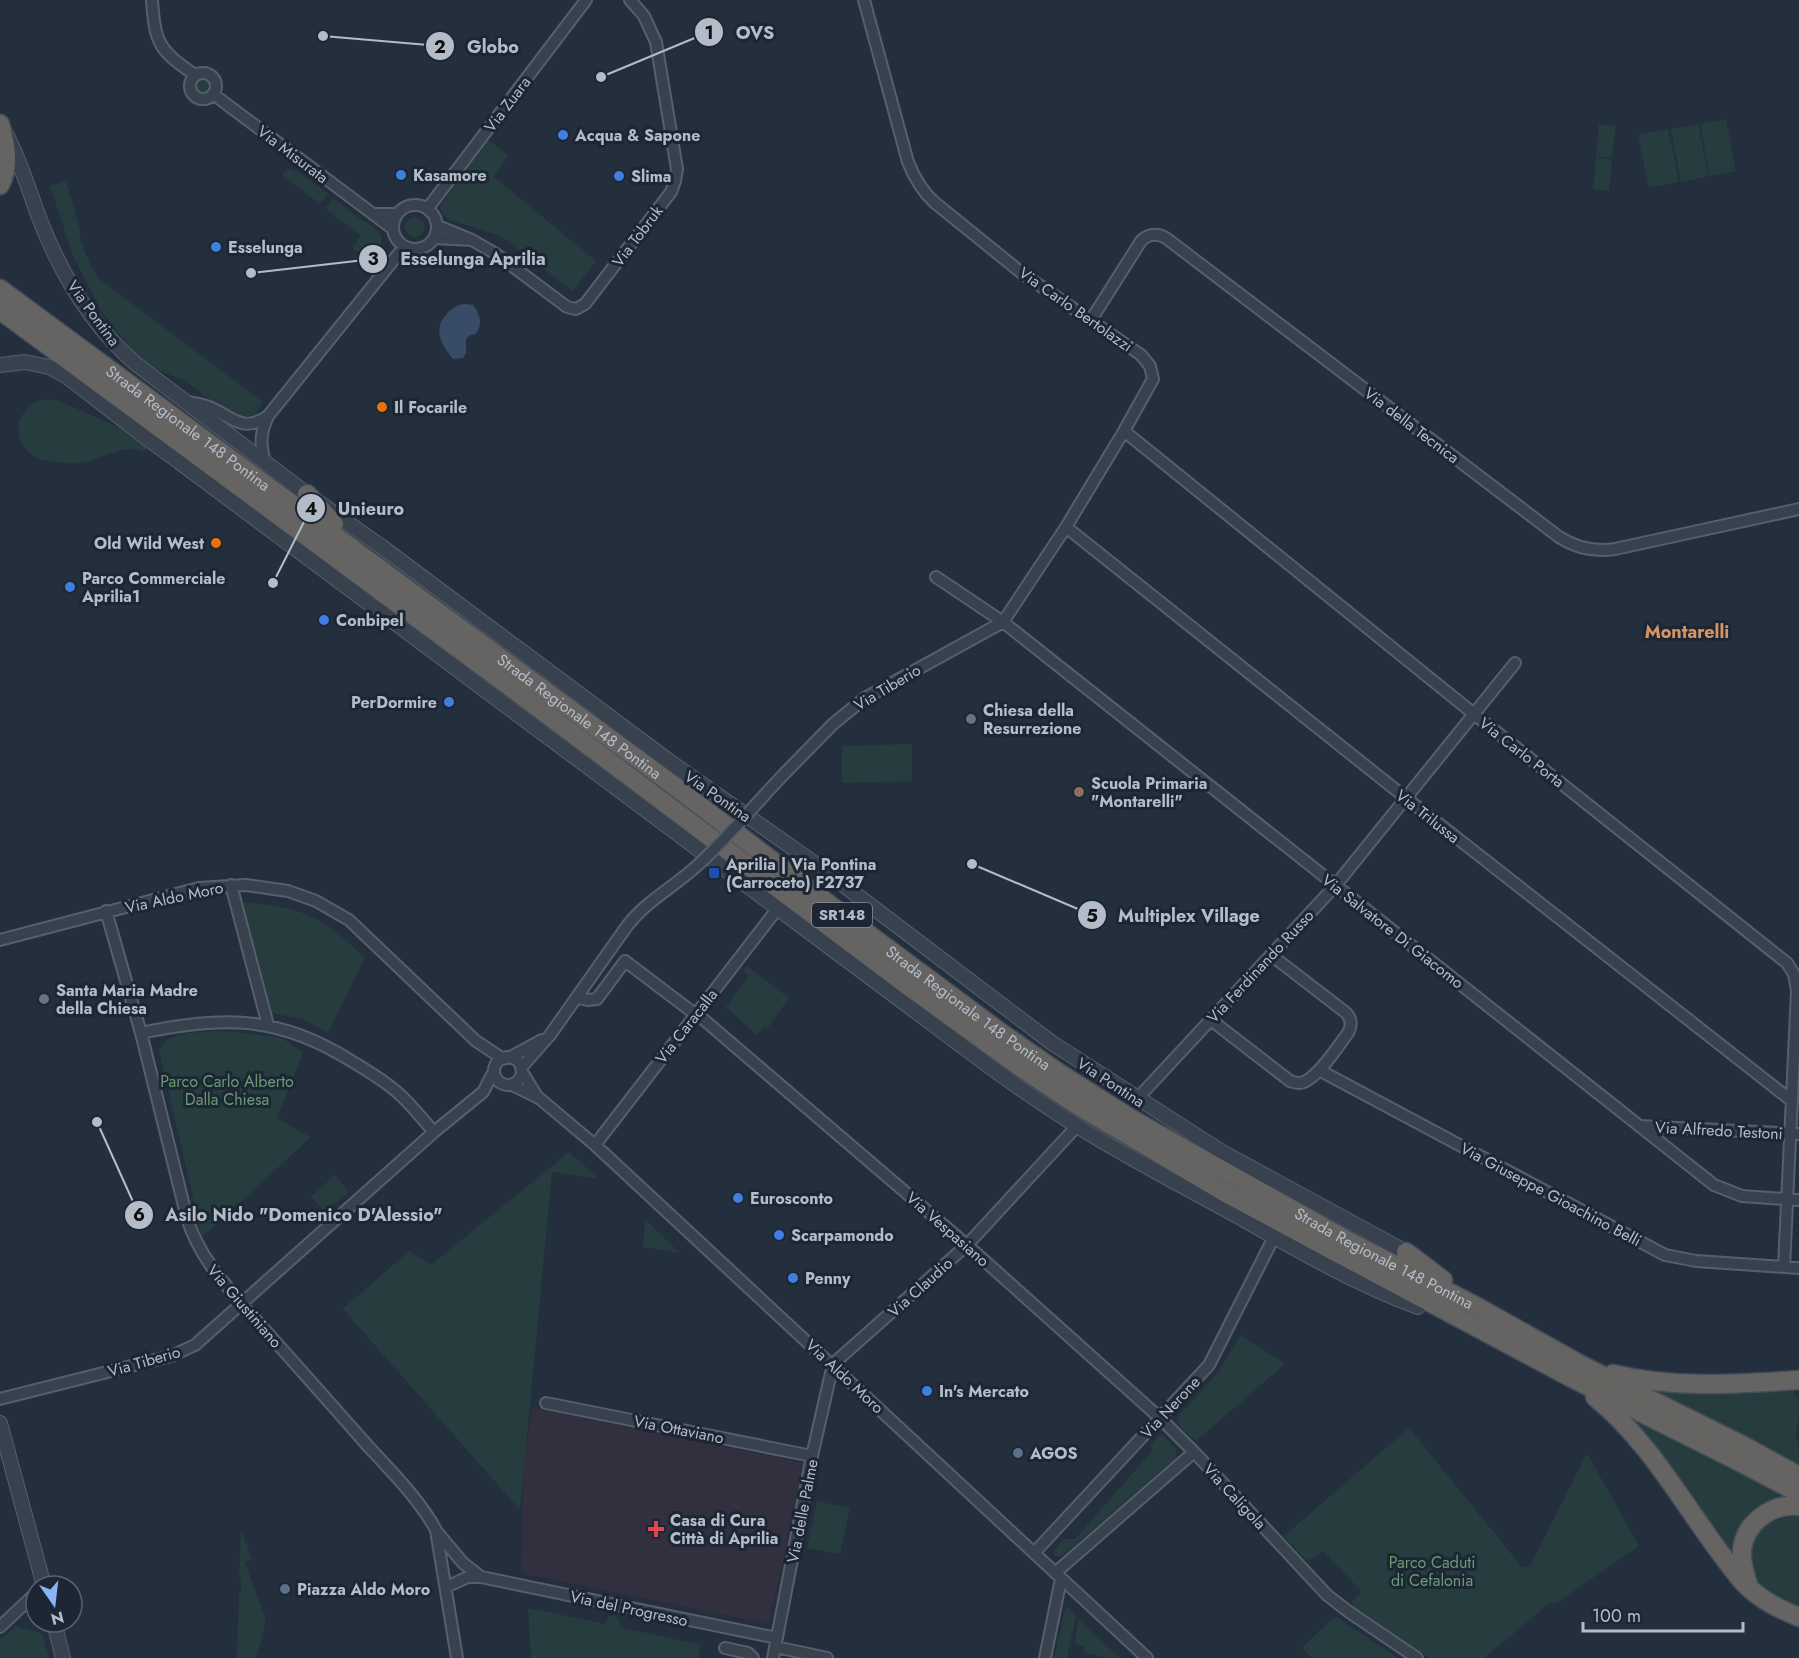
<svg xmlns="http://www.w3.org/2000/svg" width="1799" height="1658" viewBox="0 0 1799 1658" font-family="Jost,sans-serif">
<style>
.medical{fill:#32303f}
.green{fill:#263c3f}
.water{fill:#394c67}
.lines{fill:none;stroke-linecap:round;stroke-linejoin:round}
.minor-casing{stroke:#565f6c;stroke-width:14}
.tertiary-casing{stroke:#565f6c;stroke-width:16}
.trunk-casing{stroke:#434c59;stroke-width:21}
.minor{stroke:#38414e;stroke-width:10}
.tertiary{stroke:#38414e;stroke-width:14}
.trunk{stroke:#656462;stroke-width:18}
.minor-bridge-casing{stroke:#565f6c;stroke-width:14;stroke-linecap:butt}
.minor-bridge{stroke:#38414e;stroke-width:10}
.shop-dot{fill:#3f7fe0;stroke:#1d2633;stroke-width:2}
.food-dot{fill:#e8710a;stroke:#1d2633;stroke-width:2}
.worship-dot{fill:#6b7280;stroke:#1d2633;stroke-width:2}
.education-dot{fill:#8d6e63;stroke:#1d2633;stroke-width:2}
.transit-dot{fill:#1a4fb4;stroke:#1d2633;stroke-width:2}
.service-dot{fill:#5c6f8a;stroke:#1d2633;stroke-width:2}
.health-dot{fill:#e0444e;stroke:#1d2633;stroke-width:2}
.labels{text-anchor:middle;stroke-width:6;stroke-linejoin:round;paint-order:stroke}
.shield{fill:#1d2633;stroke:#878f9c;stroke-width:1.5}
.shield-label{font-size:15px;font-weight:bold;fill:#b4bcc9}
.street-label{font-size:16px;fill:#b4bcc9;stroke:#1d2633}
.poi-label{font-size:16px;font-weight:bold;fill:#b4bcc9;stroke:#1d2633;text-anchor:start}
.park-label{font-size:16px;fill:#6b9a76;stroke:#1d2633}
.neighbourhood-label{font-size:18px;font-weight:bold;fill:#d59563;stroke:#1d2633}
.leader{fill:none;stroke:#b4bcc9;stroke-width:2}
.callout-dot{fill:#b4bcc9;stroke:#1d2633;stroke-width:2}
.mark-label{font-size:18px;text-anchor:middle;font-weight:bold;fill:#111}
.callout-label{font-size:18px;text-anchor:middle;font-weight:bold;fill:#b4bcc9;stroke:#1d2633;stroke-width:6;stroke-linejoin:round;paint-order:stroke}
</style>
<rect width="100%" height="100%" fill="#242f3e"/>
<path class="medical" d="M 533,1408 L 804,1463 L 769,1624 L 521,1573 L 524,1458 Z"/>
<path class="green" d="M195 86a8 8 0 1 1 16 0a8 8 0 1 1-16 0Z
M 1726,119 L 1736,171 L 1710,176 L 1700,124 Z
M 1599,124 L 1616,126 L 1612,158 L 1596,157 Z
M 1698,124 L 1709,176 L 1681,182 L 1671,129 Z
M 1668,129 L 1679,182 L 1649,188 L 1638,135 Z
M 487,139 L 508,155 L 494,177 L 596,261 L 573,291 L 501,236 L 449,220 L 443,215 L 440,207 Z
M 1596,158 L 1612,160 L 1609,191 L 1593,189 Z
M 287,169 L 300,173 L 328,194 L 320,204 L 282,175 Z
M 66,181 L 80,229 L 80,239 L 88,260 L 99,279 L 263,402 L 255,415 L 241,417 L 228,414 L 185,381 L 146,365 L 137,356 L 101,311 L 73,256 L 50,186 Z
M 333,198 C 343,205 353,215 364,221 C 387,234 386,241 371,261 L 352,248 L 361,236 L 325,208 Z
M405 227a10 10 0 1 1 20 0a10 10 0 1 1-20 0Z
M 45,399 L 57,400 L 125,430 L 148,447 L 143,452 C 139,450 134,448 130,449 C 113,450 97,460 80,463 C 71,464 61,463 52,461 C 47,460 42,460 38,458 C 9,445 13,407 45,399 Z
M 912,744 L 912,781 L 842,783 L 842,746 Z
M 243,902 C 270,904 301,908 325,924 C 339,933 352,946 365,957 L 328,1033 L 303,1019 L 272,1013 Z
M 747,966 L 789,998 L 767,1029 L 764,1027 L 757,1035 L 726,1007 L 749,976 L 743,971 Z
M 216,1031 L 246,1033 L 282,1038 L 303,1052 L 277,1118 L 311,1137 L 202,1237 L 159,1050 L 167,1039 L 188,1033 Z
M 569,1152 L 599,1179 L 552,1172 L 520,1510 L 343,1309 L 409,1251 L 431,1265 Z
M 335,1175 L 349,1192 L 325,1212 L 311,1197 Z
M 645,1219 L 680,1253 L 643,1247 Z
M 1240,1335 L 1285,1364 L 1196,1441 L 1179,1426 L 1177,1418 L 1220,1370 Z
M 1791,1389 L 1799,1400 L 1799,1417 L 1796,1434 L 1799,1454 L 1799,1471 L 1645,1391 L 1663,1393 Z
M 1632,1418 L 1797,1502 L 1783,1501 L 1733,1559 L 1631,1420 Z
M 1409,1428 L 1522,1567 L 1530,1566 L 1587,1453 L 1639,1546 L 1555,1604 L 1551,1602 L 1484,1658 L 1430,1658 L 1353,1607 L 1352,1601 L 1362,1592 L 1323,1551 L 1313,1559 L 1306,1560 L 1284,1536 Z
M 1162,1435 L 1176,1449 L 1177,1457 L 1061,1557 L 1055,1556 L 1054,1550 L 1064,1539 L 1075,1539 L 1153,1450 L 1150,1446 L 1159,1436 Z
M 817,1501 L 850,1508 L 840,1554 L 807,1548 Z
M 1792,1517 L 1799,1517 L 1799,1609 L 1776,1600 L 1752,1579 L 1750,1542 C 1763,1526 1770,1519 1792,1517 Z
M 241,1529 L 252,1560 L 245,1562 L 266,1620 L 256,1658 L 237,1658 L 239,1594 L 241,1593 L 241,1579 L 239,1579 Z
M 1067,1607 L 1076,1616 L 1067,1658 L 1054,1658 L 1065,1609 Z
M 528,1608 L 605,1624 L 608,1617 L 615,1615 L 620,1620 L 620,1627 L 701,1645 L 698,1658 L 531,1658 Z
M 1333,1618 L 1338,1618 L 1398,1658 L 1312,1658 L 1302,1648 Z
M 1079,1620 L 1120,1658 L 1106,1658 L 1086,1653 L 1083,1651 L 1084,1647 L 1074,1643 Z
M 15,1626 L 42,1634 L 49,1658 L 0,1658 L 0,1640 Z"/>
<path class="water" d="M 465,304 L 473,305 C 480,314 483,324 476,334 L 470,335 L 466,339 L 466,353 L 463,358 L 453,359 C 442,346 433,330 445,316 C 451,309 456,305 465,304 Z"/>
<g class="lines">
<g class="minor-casing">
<path id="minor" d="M 152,0 C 155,44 159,50 195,75
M190 86a13 13 0 1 1 26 0a13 13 0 1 1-26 0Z
M 213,94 L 373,214
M393 227a22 22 0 1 1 44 0a22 22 0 1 1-44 0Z
M 428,208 L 586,0
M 393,229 L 373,214 L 397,214
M 435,238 L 472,240 L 438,226
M 472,240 L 496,254 L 567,307 L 576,309 L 585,304 L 671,192 L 675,181 L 677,169 L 656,42 L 644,16 L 630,0
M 1091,320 L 1141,241 C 1148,234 1157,233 1166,238 L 1559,537 C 1576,548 1595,552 1615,549 L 1799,509
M 187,402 C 194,403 200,404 206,406 C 230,414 241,435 268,416 C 260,433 260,445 265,462
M 268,416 L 404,247
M 1124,431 L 1474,714 L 1787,963 L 1794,974 L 1797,991 L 1784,1267
M 1066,527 L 1406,798 L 1792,1101
M 936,577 L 1003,622 L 1714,1185 L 1742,1196 L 1799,1200
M 786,772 L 833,724 L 865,698 L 1003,622 L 1066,527 L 1124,431 L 1153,379 L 1150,366 L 1141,355 L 1023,274 L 934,202 C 922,191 914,177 908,162 L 864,0
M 231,885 L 268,1025
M 106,911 L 141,1033 L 187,1218 C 199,1258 228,1288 255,1319 C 293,1361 330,1403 367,1445 C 391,1471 419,1499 436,1530 L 457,1658
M 0,940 L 199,888 L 246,885 L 288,891 L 316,901 L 349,920 L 476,1041 L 503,1059
M 578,998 L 588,1000 L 597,999 L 625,961 L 695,1014
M 696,1013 L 967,1245 L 1160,1418 L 1194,1452
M 1211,1020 L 1290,1081 C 1295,1083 1299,1084 1304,1082 C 1319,1076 1338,1046 1348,1033 C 1352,1026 1352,1018 1345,1012 L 1271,955
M 141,1033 C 220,1016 277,1015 348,1059 C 365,1069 382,1079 397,1092 C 411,1104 422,1119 434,1132
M494 1071a14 14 0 1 1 28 0a14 14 0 1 1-28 0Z
M 509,1058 L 542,1040
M 521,1068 L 550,1035 L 627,926
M 1319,1070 L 1665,1255 L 1696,1261 L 1799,1268
M 522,1072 L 538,1098
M 512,1085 L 539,1098 L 595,1145 L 1147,1658
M 1137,1099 L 1335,886 L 1515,663
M 1639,1126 L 1799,1134
M 595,1145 L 778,908
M 0,1399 L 171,1356 L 195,1345 L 434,1132 L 483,1092 L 494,1071
M 546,1403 L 812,1456
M 437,1532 L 463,1563 L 481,1577 L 777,1638
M 1034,1553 L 1209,1365 L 1274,1237
M 1055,1573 L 1194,1452 L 1327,1595 L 1349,1612 L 1417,1658
M 446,1587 L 468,1577 L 481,1577
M 0,1627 L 36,1593
M 776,1647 L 827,1658
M 725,1648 L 748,1653 L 753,1658
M 773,1658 L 812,1456 L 833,1364 L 967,1245 L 1077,1126
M 1045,1658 L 1061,1579"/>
</g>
<g class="tertiary-casing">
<path id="tertiary" d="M 6,134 C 21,162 29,191 40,220 C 61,274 92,326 136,364 L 307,494 L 382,547 L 669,761 L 817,865 L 1052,1043 L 1222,1152 L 1406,1252
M 0,365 L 25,362 L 49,367 L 66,376 L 145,437 L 178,461 L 185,464
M 178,461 L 891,993 C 957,1042 1021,1093 1092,1135 C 1140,1164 1190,1190 1239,1217 C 1297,1250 1356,1284 1418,1307
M 0,1423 L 44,1586
M 54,1622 L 63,1658"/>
</g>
<g class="trunk-casing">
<g id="trunk">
<path d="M 0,124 C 6,145 10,165 0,185"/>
<path id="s1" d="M 0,289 L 673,785 L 860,928 L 1000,1032 L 1056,1071 L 1135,1121 L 1352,1243 L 1472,1304 L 1583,1366 L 1744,1446 L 1799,1476"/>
<path d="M 0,310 L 513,689 L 904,983 L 1020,1067 L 1074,1103 L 1224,1192 L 1345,1257 L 1570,1377 L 1738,1461 L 1799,1493"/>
<path d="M 307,494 L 334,524"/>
<path d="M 1406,1252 L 1443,1280"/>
<path d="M 1613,1374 C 1674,1389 1737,1384 1799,1380"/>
<path d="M 1595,1397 C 1657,1447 1692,1522 1743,1582 C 1759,1599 1777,1608 1799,1617"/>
<path d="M 1748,1584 C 1745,1574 1741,1563 1742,1551 C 1744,1523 1772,1503 1799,1506"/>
</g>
</g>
<use href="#minor" class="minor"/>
<use href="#tertiary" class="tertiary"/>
<use href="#trunk" class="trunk"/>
<g class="minor-bridge-casing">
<path id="minor-bridge" d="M 627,926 C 648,899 676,886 700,863 C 730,835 757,802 786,772"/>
</g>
<use href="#minor-bridge" class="minor-bridge"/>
</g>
<g class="shop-dot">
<circle cx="563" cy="135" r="6"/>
<circle cx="401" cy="175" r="6"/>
<circle cx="619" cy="176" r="6"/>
<circle cx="216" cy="247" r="6"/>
<circle cx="70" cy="587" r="6"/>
<circle cx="324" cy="620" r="6"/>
<circle cx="449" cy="702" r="6"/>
<circle cx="738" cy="1198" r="6"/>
<circle cx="779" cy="1235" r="6"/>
<circle cx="793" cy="1278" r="6"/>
<circle cx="927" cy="1391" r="6"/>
</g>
<g class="food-dot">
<circle cx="382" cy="407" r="6"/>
<circle cx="216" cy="543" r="6"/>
</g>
<g class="worship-dot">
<circle cx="971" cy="719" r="6"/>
<circle cx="44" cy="999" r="6"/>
</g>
<circle class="education-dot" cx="1079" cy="792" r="6"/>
<rect class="transit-dot" x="708" y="867" width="12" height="12" rx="3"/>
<g class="service-dot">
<circle cx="1018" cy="1453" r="6"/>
<circle cx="285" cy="1589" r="6"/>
</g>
<path class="health-dot" d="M653 1520h6v6h6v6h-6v6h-6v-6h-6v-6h6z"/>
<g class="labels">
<rect class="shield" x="812" y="903" width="60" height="24" rx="4.5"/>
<g class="shield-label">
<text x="842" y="920">SR148</text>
</g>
<g class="street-label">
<text transform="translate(507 104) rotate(-53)" y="6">Via Zuara</text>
<text transform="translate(293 154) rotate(37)" y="6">Via Misurata</text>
<text transform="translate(637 236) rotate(-53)" y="6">Via Tobruk</text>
<text transform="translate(1076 309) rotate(35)" y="6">Via Carlo Bertolazzi</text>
<text transform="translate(94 313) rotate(54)" y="6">Via Pontina</text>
<text transform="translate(1412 425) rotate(37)" y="6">Via della Tecnica</text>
<text dy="6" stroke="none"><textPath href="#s1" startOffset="234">Strada Regionale 148 Pontina</textPath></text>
<text transform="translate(887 687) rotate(-31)" y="6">Via Tiberio</text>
<text dy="6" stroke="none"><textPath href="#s1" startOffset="720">Strada Regionale 148 Pontina</textPath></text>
<text transform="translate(1522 752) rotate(38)" y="6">Via Carlo Porta</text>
<text transform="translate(718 796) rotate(35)" y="6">Via Pontina</text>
<text transform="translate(1428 816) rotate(38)" y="6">Via Trilussa</text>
<text transform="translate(174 897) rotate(-12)" y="6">Via Aldo Moro</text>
<text transform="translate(1393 931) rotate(38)" y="6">Via Salvatore Di Giacomo</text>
<text transform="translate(1260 966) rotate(-47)" y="6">Via Ferdinando Russo</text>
<text dy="6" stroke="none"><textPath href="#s1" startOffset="1206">Strada Regionale 148 Pontina</textPath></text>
<text transform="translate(686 1026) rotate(-52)" y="6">Via Caracalla</text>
<text transform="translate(1111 1082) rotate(33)" y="6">Via Pontina</text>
<text transform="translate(1719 1130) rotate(3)" y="6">Via Alfredo Testoni</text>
<text transform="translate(1551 1194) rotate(28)" y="6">Via Giuseppe Gioachino Belli</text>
<text transform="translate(948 1229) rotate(41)" y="6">Via Vespasiano</text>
<text dy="6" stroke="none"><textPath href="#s1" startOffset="1692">Strada Regionale 148 Pontina</textPath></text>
<text transform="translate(920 1287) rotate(-42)" y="6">Via Claudio</text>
<text transform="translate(245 1306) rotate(49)" y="6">Via Giustiniano</text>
<text transform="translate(144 1361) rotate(-16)" y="6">Via Tiberio</text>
<text transform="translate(845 1376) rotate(43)" y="6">Via Aldo Moro</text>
<text transform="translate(1170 1407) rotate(-47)" y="6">Via Nerone</text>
<text transform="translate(679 1429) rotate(11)" y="6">Via Ottaviano</text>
<text transform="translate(1235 1496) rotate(47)" y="6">Via Caligola</text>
<text transform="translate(802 1511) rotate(-79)" y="6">Via delle Palme</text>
<text transform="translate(629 1608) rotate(12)" y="6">Via del Progresso</text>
</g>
<g class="poi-label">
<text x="575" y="141">Acqua &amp; Sapone</text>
<text x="413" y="181">Kasamore</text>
<text x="631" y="182">Slima</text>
<text x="228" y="253">Esselunga</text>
<text x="394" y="413">Il Focarile</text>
<text x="204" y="549" text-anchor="end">Old Wild West</text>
<text x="82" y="584">Parco Commerciale<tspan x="82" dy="18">Aprilia1</tspan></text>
<text x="336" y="626">Conbipel</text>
<text x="437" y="708" text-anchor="end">PerDormire</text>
<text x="983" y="716">Chiesa della<tspan x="983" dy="18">Resurrezione</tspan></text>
<text x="1091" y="789">Scuola Primaria<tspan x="1091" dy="18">"Montarelli"</tspan></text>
<text x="726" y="870">Aprilia | Via Pontina<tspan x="726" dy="18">(Carroceto) F2737</tspan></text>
<text x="56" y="996">Santa Maria Madre<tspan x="56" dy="18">della Chiesa</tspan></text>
<text x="750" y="1204">Eurosconto</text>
<text x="791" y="1241">Scarpamondo</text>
<text x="805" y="1284">Penny</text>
<text x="939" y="1397">In's Mercato</text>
<text x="1030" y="1459">AGOS</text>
<text x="670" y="1526">Casa di Cura<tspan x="670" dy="18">Città di Aprilia</tspan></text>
<text x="297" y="1595">Piazza Aldo Moro</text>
</g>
<g class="park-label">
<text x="227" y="1087">Parco Carlo Alberto<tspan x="227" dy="18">Dalla Chiesa</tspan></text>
<text x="1432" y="1568">Parco Caduti<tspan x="1432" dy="18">di Cefalonia</tspan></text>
</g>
<g class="neighbourhood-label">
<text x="1687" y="638">Montarelli</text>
</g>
</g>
<path class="leader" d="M601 77L709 32M323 36L440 46M251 273L373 259M273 583L311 508M972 864L1092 915M97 1122L139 1215"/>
<g class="callout-dot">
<circle cx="601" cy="77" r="6"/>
<circle cx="323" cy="36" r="6"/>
<circle cx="251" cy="273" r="6"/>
<circle cx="273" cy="583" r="6"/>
<circle cx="972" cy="864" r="6"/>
<circle cx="97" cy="1122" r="6"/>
<circle cx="709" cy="32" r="15"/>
<circle cx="440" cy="46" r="15"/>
<circle cx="373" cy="259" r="15"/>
<circle cx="311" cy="508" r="15"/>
<circle cx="1092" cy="915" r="15"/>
<circle cx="139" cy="1215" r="15"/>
</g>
<g class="mark-label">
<text x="709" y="39">1</text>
<text x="440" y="53">2</text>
<text x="373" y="265">3</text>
<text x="311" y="515">4</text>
<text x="1092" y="922">5</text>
<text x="139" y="1221">6</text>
</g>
<g class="callout-label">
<text x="755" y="39">OVS</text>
<text x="493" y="53">Globo</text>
<text x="473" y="265">Esselunga Aprilia</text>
<text x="371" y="515">Unieuro</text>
<text x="1189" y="922">Multiplex Village</text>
<text x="304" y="1221">Asilo Nido "Domenico D'Alessio"</text>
</g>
<g transform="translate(54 1604) rotate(166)"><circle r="28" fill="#1d2633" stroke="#59626f" stroke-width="1.5"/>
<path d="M0-4.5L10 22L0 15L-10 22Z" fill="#8ab4f8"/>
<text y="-9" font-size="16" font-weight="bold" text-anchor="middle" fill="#b4bcc9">N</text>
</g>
<path d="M1583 1622v9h160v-9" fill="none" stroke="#b4bcc9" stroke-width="3"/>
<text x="1592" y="1622" font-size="18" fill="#b4bcc9" stroke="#1d2633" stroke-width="4.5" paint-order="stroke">100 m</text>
</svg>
